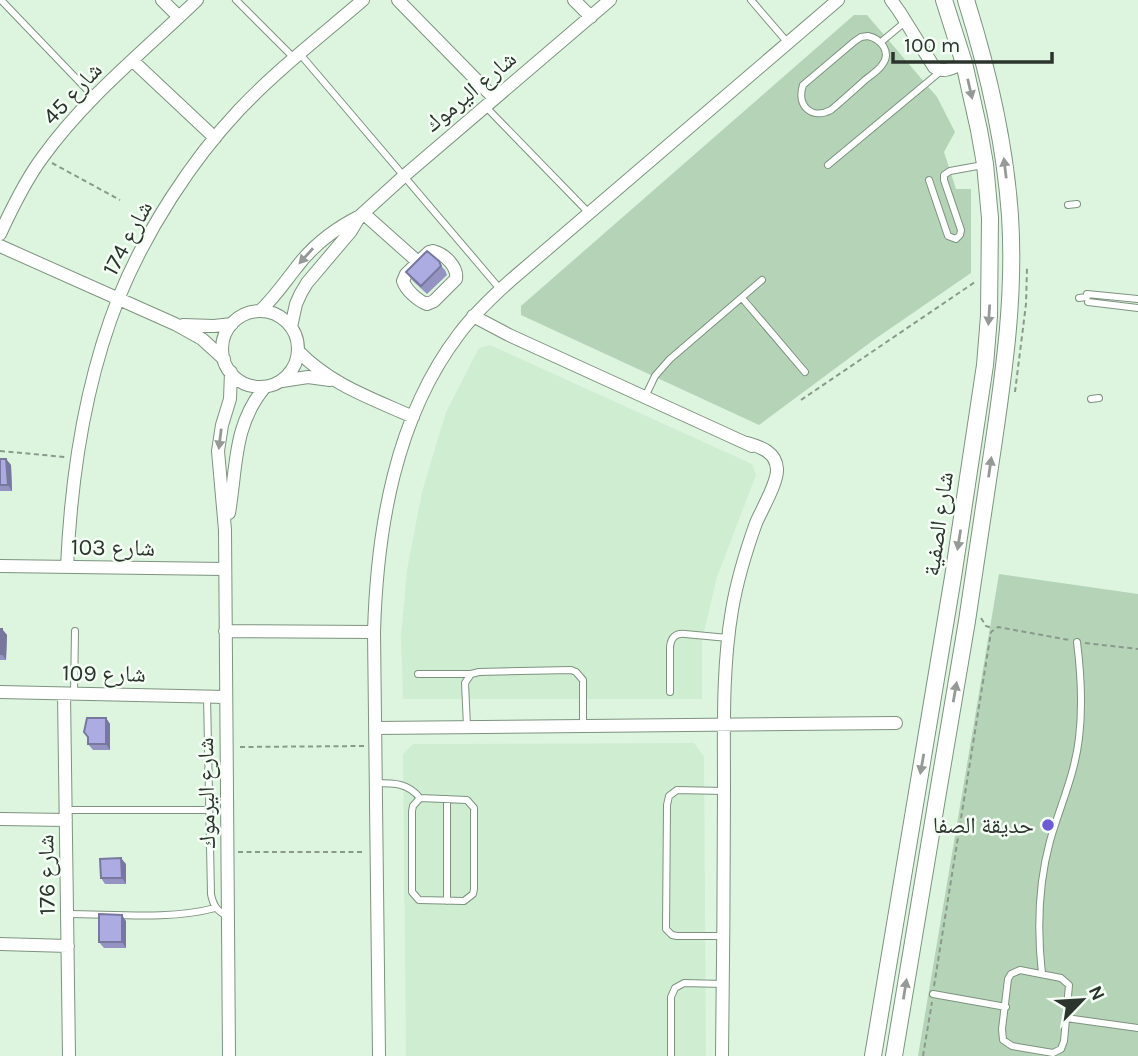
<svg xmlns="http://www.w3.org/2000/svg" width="1138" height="1056" viewBox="0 0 1138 1056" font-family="Karla,'Noto Naskh Arabic',sans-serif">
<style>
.built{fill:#cfedd1}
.green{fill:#b5d3b7}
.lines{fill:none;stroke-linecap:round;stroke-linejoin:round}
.lane-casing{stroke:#7d937f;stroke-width:8}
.street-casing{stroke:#7d937f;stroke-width:14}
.secondary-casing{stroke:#7d937f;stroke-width:18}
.path{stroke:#899a8b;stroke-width:2;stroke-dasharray:5 3.5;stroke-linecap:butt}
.lane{stroke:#fff;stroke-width:6}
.street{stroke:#fff;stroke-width:12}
.secondary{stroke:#fff;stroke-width:16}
.wall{fill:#9493c2}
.shaded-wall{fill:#78789e}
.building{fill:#acabe2;stroke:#78789e;stroke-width:2}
.oneway{fill:#969a96}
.poi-dot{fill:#6c5bd5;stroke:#f4fef5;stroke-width:2.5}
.labels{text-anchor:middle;stroke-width:5;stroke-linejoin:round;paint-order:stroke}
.street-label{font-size:23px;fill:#2c352d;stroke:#f4fef5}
.poi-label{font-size:23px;fill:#2c352d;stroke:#f4fef5;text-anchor:end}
</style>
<rect width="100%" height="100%" fill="#ddf5df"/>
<path class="built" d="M 490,345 L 752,464 L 756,475 L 717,577 L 702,640 L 702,699 L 403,699 L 401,637 L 407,570 L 422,492 L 446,412 L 479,348 Z
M 694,743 L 704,757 L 706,1056 L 406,1056 L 403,754 L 413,744 Z"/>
<path class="green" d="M 854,15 L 867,15 L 937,97 L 955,132 L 944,152 L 956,189 L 971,189 L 971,273 L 875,339 L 759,425 L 521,315 L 521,306 Z
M 999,574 L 1138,594 L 1138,1056 L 918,1056 Z"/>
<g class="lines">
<g class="lane-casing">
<path id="lane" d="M 1,0 L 94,97
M 236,0 L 294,58
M 751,0 L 788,43
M 868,36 C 881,39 892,52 882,65 C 878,71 871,75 865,80 C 854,90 843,100 831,110 C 812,120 796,106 803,85 L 855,41 L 861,37 Z
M 881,42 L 905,22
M 300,54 L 500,289
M 485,106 L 589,213
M 828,165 L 941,71
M 929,180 L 948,236 L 956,239 L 960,235 L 961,230 L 944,180 L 944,175 L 950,171 L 983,165
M 1068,205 L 1077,204
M 1087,294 L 1138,299
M 742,298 L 805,372
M 1079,298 L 1087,297
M 1088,302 L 1138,308
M 645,397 L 655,376 L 670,359 L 762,280
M 1091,399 L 1099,398
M 418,674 L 471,674
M 670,692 L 670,647 C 671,637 676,633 685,634 L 728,638
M 74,694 L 75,631
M 207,696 L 211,894 C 213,906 218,912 229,917
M 467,726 L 465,683 L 471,674 L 479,672 L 571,670 L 576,672 L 583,680 L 583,725
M 376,783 C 394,783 408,783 420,798
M 420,798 L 467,800 L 474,808 L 474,889 L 473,894 L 464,901 L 419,900 L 412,892 L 412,811 L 413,806 Z
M 66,810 L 209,810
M 447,901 L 447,799
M 68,914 C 114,914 171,920 215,908
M 723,936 L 677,936 L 672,935 L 666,929 L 667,805 L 669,796 L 677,790 L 724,791
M 1020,970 L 1061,978 L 1069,985 L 1064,1041 L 1061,1049 L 1053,1053 L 1012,1046 L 1003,1040 L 1002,1029 L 1008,979 L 1011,974 Z
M 1042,974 C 1037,929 1038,885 1050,841 C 1060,806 1075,774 1079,738 C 1083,705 1081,674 1077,642
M 933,994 L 1006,1007
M 1066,1018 L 1138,1028
M 671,1056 L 671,997 L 675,988 L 684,983 L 723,984"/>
</g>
<g class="street-casing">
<path id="street" d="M 162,0 L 179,17
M 398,0 L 494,98
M 574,0 L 591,17
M 891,0 L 899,11 L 934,67 C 944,74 954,67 964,63
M 133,61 L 215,138
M 363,213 L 418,262
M 0,234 C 12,208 25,181 42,158 C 85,98 144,51 197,0
M 0,246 L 175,324 L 202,339 L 224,359
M 433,251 C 445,254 458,267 456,279 L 434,301 L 427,304 C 418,301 406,290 403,281 L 406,274 L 429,252 Z
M 260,311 C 274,298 284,283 296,268 C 313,245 334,229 360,216
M222 349a38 38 0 1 1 76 0a38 38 0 1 1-76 0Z
M 473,316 L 509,335 L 752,446
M 183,325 L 214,326 L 232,324
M 291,327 L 296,304 L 301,293 L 307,283 L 351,231 L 360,216 L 404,176 L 610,0
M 298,351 C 331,385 371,398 413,417
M 282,381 L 308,377 L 330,380
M 229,513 C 237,466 233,425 265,387
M 0,566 L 225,569
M 67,567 C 71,476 85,382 119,297 C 146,231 191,161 239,110 C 277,70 321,36 363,0
M 225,631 L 374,632
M 0,692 L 226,697
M 64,694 L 69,1056
M 375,728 L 896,723
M 0,819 L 66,820
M 0,944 L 68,946
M 229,1056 L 225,530 L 218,451 L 222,425 L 230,399 L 231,372
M 379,1056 L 374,632 C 377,529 395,418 459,334 C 474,314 492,297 511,280 L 838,0
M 722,1056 C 723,967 724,879 724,790 C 724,730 722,669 732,610 C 737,580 746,551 756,523 C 762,509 778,482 777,469 C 776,452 761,447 747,443"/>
</g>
<g class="secondary-casing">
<path id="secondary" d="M 873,1056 L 953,577 L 985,365 L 989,316 L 990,218 L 985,164 L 979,130 L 964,63 L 944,0
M 894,1056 C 917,911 943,766 967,621 C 976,561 985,501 994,440 C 1005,365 1015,292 1010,216 C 1005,142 988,70 966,0"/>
</g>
<path class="path" d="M 52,163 L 120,200
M 1015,392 L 1026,304 L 1027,268
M 801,400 L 975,282
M 0,451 L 65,457
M 981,618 L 986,626 L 992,628
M 1085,643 L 1138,649
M 240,747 L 364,746
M 238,852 L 365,852
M 934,986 L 991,632 L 998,627 L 1069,640
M 923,1056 L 932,1002"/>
<use href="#lane" class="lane"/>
<use href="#street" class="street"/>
<use href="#secondary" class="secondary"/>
</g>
<path class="wall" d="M 427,251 L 445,270 L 447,275 L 427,294 L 413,281 L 406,272 Z
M 0,459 L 6,459 L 11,465 L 12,491 L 0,491 Z
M 0,629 L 2,629 L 7,635 L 6,660 L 0,660 Z
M 106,718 L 110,724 L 110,750 L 93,750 L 88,744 L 88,738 L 84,732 Z
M 126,864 L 126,884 L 105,884 L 101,878 Z
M 126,921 L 126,948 L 104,948 L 99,942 Z"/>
<path class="shaded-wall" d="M 6,459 L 11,465 L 12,491 L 8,485 Z
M 2,629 L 7,635 L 6,660 L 2,654 Z
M 106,718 L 110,724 L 110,750 L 106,744 Z
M 121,858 L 126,864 L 126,884 L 122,878 Z
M 122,915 L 126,921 L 126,948 L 122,942 Z"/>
<path class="building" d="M 427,251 L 439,261 L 441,266 L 421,286 L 406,272 Z
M 0,459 L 6,459 L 8,485 L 0,485 Z
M 0,629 L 2,629 L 2,654 L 0,654 Z
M 87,718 L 106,718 L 106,744 L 88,744 L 88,737 L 84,732 Z
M 121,858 L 122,878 L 101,878 L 100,859 Z
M 99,914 L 122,915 L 122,942 L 99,942 Z"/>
<defs><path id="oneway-solid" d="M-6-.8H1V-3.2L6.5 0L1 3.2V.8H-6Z" transform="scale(1.75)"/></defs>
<g class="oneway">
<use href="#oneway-solid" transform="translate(970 89) rotate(77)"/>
<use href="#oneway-solid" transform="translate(1005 168) rotate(-97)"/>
<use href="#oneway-solid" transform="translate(306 256) rotate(132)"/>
<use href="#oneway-solid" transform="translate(989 315) rotate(94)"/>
<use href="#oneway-solid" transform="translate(220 439) rotate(97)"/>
<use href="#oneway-solid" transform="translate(990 467) rotate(-82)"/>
<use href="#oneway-solid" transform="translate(959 540) rotate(99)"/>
<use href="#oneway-solid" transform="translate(955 692) rotate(-80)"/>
<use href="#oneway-solid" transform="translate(922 764) rotate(100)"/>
<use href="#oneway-solid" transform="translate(905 989) rotate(-81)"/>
</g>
<circle class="poi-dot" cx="1048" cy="825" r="7"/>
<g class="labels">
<g class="street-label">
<text transform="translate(470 91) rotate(-40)" y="8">شارع اليرموك</text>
<text transform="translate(72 93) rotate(-47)" y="8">شارع 45</text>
<text transform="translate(127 238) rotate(-62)" y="8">شارع 174</text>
<text transform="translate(938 524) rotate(-82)" y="8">شارع الصفية</text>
<text transform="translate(113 547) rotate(1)" y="8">شارع 103</text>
<text transform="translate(104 673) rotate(1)" y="8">شارع 109</text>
<text transform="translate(206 793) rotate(-91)" y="8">شارع اليرموك</text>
<text transform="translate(46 875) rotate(-91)" y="8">شارع 176</text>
</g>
<g class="poi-label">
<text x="1034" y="833">حديقة الصفا</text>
</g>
</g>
<g transform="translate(1082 1000) rotate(65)" stroke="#f4fef5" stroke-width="5" paint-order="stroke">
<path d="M0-5L12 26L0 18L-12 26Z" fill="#2c352d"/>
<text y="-10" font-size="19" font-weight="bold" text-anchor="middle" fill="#2c352d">N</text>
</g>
<path d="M893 52v10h159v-10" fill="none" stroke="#2c352d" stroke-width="3.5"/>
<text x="904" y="52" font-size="21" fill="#2c352d" stroke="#f4fef5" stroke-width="5" paint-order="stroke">100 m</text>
</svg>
